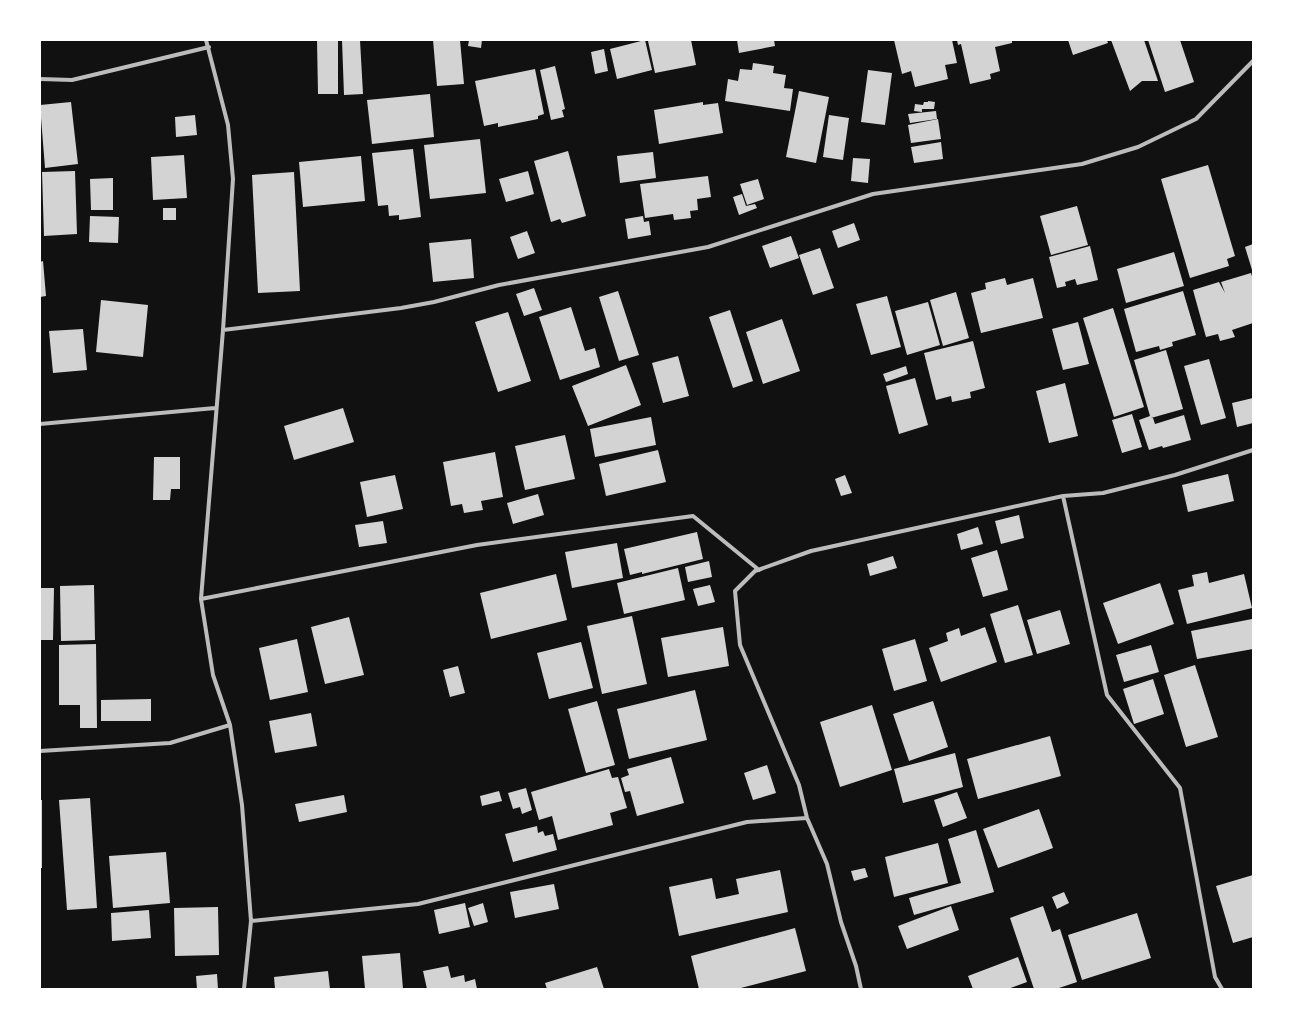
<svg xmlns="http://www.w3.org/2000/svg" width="1293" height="1029" viewBox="0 0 1293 1029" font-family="'Libre Baskerville',serif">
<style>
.building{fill:#d3d3d3}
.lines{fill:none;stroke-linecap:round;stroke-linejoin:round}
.minor{stroke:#bcbcbc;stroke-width:4}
</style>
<rect width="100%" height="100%" fill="#111"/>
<path class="building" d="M 317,40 L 338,40 L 338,94 L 318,94 Z
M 342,40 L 360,40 L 363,94 L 344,95 Z
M 433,40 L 460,40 L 464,84 L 437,86 Z
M 469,40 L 482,40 L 481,48 L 468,46 Z
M 645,40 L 652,70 L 617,79 L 610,49 Z
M 653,40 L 691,40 L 696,65 L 655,73 L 648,41 Z
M 737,40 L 774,40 L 775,46 L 739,53 Z
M 894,40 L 952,40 L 957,63 L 945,65 L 948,79 L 915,87 L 911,71 L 902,74 Z
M 957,40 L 1012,40 L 1012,43 L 995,47 L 1000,71 L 990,74 L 991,79 L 970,84 L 961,44 L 958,45 Z
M 1068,40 L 1107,40 L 1108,43 L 1073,55 Z
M 1111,40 L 1144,40 L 1158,81 L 1142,81 L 1130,91 Z
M 1148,40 L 1180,40 L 1194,82 L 1165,92 Z
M 604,49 L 608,71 L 595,74 L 591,52 Z
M 753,63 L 774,66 L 773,73 L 786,75 L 784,88 L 793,89 L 790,111 L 725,101 L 728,79 L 738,81 L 740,69 L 752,70 Z
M 555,66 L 565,109 L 562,110 L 564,117 L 551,120 L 540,70 Z
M 535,69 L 544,114 L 538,116 L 538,119 L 498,127 L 498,123 L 484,126 L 475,81 Z
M 868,70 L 892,73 L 885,125 L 861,122 Z
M 799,91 L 829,97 L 816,163 L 786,157 Z
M 430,94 L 434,137 L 372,144 L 367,100 Z
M 928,101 L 935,102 L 934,109 L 922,109 L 922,112 L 914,111 L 915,104 L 923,105 L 924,102 L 928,102 Z
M 71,102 L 78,164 L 45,168 L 40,105 Z
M 703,102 L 703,105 L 718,103 L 723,133 L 659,144 L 654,110 Z
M 936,111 L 937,119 L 910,123 L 908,114 Z
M 195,115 L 197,135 L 176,137 L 175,117 Z
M 829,115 L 849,118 L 843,160 L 823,157 Z
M 938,119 L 941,139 L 911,143 L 908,125 Z
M 480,139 L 486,193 L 430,199 L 424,145 Z
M 941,142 L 943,159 L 914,163 L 911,147 Z
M 413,149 L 421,217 L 399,220 L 399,215 L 389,216 L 388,205 L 378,206 L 372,153 Z
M 568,151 L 586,216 L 562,223 L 560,219 L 551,222 L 534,161 Z
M 653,152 L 656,178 L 620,183 L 617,156 Z
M 184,155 L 187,198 L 153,200 L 151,157 Z
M 361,156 L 365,201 L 303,207 L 299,162 Z
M 853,158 L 870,159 L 868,183 L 851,181 Z
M 1208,165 L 1235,256 L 1227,259 L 1229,266 L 1190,278 L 1161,179 Z
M 75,171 L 77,234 L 44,236 L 42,172 Z
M 528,171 L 534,194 L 506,202 L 499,179 Z
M 294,172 L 300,291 L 258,293 L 252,175 Z
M 708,176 L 711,197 L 697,199 L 698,210 L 690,211 L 691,218 L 674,220 L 673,214 L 645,218 L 640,184 Z
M 113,178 L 113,210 L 91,210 L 90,179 Z
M 758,179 L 764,199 L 747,205 L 740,184 Z
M 742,194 L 746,206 L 755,204 L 757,208 L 739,215 L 733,197 Z
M 1077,206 L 1088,245 L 1051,255 L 1040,216 Z
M 163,208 L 176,208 L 176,220 L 163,220 Z
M 90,216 L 119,217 L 118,243 L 89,242 Z
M 643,216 L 644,222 L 649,221 L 651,235 L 628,239 L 625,219 Z
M 854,223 L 860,240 L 838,248 L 832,231 Z
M 527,231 L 535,253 L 518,259 L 510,237 Z
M 791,236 L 799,258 L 770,268 L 762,246 Z
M 471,239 L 474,278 L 433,282 L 429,243 Z
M 1253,244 L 1253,273 L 1245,247 Z
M 1090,246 L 1098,280 L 1077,285 L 1075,279 L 1065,282 L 1066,286 L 1057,288 L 1049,257 Z
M 820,248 L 834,288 L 813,295 L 799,255 Z
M 1174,252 L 1184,286 L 1126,303 L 1117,269 Z
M 43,261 L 46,296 L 40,297 L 40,262 Z
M 1251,273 L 1253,280 L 1253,323 L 1232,330 L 1235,337 L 1220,341 L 1218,334 L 1206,337 L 1193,290 L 1219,282 L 1225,293 L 1221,282 Z
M 1005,278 L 1007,285 L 1033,278 L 1043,318 L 981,333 L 971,293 L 986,289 L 985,283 Z
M 534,288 L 542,310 L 524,316 L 516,294 Z
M 618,291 L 639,355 L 619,361 L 599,297 Z
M 1183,291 L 1196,335 L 1172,342 L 1173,346 L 1160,350 L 1159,346 L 1136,352 L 1124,309 Z
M 956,292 L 969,338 L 943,346 L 930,300 Z
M 887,296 L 901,347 L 871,355 L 856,304 Z
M 101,300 L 148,305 L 143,357 L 96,352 Z
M 928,302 L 940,345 L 907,355 L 895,311 Z
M 571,307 L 585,351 L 595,348 L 600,367 L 560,380 L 539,317 Z
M 1113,308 L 1144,407 L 1114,417 L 1083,318 Z
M 730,310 L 753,381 L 733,388 L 709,317 Z
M 508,312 L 531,381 L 498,392 L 475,322 Z
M 782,319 L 800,371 L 763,384 L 746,332 Z
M 1078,322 L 1089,364 L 1063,370 L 1052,329 Z
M 83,329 L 87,370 L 53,373 L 49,331 Z
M 973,341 L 985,388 L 970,392 L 971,398 L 952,402 L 951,396 L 936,400 L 924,353 Z
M 1166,350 L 1183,409 L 1151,418 L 1153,418 L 1155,424 L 1184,415 L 1191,440 L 1163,448 L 1162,446 L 1149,450 L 1139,420 L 1150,416 L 1134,360 Z
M 678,356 L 689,396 L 663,403 L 652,363 Z
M 1209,359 L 1226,418 L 1201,425 L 1184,366 Z
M 626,365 L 641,405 L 588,426 L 572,386 Z
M 906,366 L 908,374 L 886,382 L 883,374 Z
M 915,378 L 928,425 L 899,434 L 886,386 Z
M 1065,383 L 1078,436 L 1049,443 L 1036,391 Z
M 1253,398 L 1253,423 L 1237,427 L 1232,403 Z
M 343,408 L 354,442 L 294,460 L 284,426 Z
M 1132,414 L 1142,447 L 1122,453 L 1112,420 Z
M 651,417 L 656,445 L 595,457 L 590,429 Z
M 565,435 L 575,479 L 525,490 L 515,446 Z
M 658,450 L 666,482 L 606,496 L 599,464 Z
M 495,452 L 503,497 L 481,501 L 483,510 L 464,513 L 462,504 L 451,506 L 443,462 Z
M 154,457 L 180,457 L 180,489 L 171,489 L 170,500 L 153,500 Z
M 1228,474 L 1234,501 L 1188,512 L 1182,485 Z
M 395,475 L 403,509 L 367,517 L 360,482 Z
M 845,475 L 852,493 L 841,496 L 835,479 Z
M 538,494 L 544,515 L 513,524 L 507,503 Z
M 1019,515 L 1024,538 L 1001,544 L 995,521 Z
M 383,521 L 387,543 L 359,547 L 355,525 Z
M 978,527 L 983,544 L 961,550 L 957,534 Z
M 697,532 L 703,559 L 642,574 L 642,572 L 630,575 L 624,549 Z
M 617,543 L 623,578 L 572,588 L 565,552 Z
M 997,550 L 1008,590 L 983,597 L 971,558 Z
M 893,556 L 897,568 L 870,576 L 867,564 Z
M 709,561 L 712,577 L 688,582 L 685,567 Z
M 678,568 L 685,600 L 624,614 L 617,583 Z
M 1207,572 L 1209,583 L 1244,574 L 1252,608 L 1187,624 L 1178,590 L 1194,586 L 1192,575 Z
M 556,574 L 567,620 L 491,639 L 480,593 Z
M 1160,583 L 1174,624 L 1118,644 L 1103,603 Z
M 94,585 L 95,640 L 61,641 L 60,586 Z
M 710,585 L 715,602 L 698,606 L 693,589 Z
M 40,588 L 54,588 L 53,640 L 40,640 Z
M 1018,605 L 1033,655 L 1005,663 L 990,614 Z
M 1060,610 L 1070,644 L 1037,654 L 1027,620 Z
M 632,616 L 647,684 L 602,694 L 587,626 Z
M 349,617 L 364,675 L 325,684 L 311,627 Z
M 1252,619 L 1253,649 L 1197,659 L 1191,631 Z
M 723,627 L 729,666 L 668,677 L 661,638 Z
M 985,627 L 997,662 L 941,682 L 929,648 L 948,641 L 946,633 L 959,628 L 961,636 Z
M 297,639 L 308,692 L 270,700 L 259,648 Z
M 915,639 L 927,681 L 894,691 L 882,649 Z
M 581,642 L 593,688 L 549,699 L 537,653 Z
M 96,644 L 97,728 L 80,728 L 80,705 L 59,705 L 59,645 Z
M 1151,645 L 1159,672 L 1124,682 L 1116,655 Z
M 1195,665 L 1218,737 L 1186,747 L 1164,675 Z
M 458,666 L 465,693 L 450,697 L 443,670 Z
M 1153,679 L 1164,714 L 1134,724 L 1123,689 Z
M 695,690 L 707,740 L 629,759 L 617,709 Z
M 151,699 L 151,721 L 101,721 L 101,700 Z
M 597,701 L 615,765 L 586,773 L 568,709 Z
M 933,701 L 948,747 L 909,761 L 893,714 Z
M 872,705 L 892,770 L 840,787 L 820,722 Z
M 311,713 L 317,746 L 275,753 L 269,721 Z
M 1050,736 L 1061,776 L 978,799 L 967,759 Z
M 955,753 L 963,787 L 903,803 L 894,769 Z
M 671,757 L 684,803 L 637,816 L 630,791 L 625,792 L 621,778 L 629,775 L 627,769 Z
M 767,765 L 776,793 L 753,800 L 744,773 Z
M 609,769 L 612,778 L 618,777 L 627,808 L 610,813 L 613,825 L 558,840 L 552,816 L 539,820 L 531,792 Z
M 526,788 L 532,810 L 522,814 L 520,807 L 513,809 L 508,793 Z
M 499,791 L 502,801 L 482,806 L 480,796 Z
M 957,792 L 967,818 L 943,827 L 934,800 Z
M 344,795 L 347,812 L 299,822 L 295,804 Z
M 90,798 L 97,908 L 67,910 L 59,800 Z
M 40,800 L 42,800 L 42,868 L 40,868 Z
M 1039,809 L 1053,848 L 998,868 L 983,829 Z
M 537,826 L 538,833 L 543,831 L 545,836 L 553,834 L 557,850 L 513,862 L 505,834 Z
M 976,830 L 994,892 L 914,915 L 909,898 L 961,883 L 948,839 Z
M 938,843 L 948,883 L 894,897 L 885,857 Z
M 166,852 L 170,903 L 113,908 L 109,856 Z
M 865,868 L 868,877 L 854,881 L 851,871 Z
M 780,870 L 788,912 L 679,936 L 669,887 L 712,878 L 716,899 L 739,894 L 736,879 Z
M 1253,875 L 1253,937 L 1233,943 L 1216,886 Z
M 554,884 L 559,909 L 515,918 L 510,892 Z
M 1064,892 L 1069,903 L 1057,909 L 1052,897 Z
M 465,903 L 470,927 L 439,934 L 434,910 Z
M 483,903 L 488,922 L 474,926 L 468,908 Z
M 951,906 L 959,930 L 907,949 L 898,926 Z
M 1043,906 L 1052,932 L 1060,929 L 1077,982 L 1056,989 L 1034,989 L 1010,918 Z
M 218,907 L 219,955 L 175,956 L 174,908 Z
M 149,910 L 151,938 L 112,941 L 111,913 Z
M 1137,913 L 1151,958 L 1082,980 L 1068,935 Z
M 795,928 L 806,971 L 737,989 L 699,989 L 691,956 Z
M 400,953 L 403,989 L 365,989 L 362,956 Z
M 1018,957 L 1027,982 L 1008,989 L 973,989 L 968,976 Z
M 448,966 L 451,978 L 464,975 L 465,982 L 475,979 L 477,989 L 427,989 L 423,971 Z
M 597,967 L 604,989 L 547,989 L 545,983 Z
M 328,971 L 330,989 L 275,989 L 274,977 Z
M 217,974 L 218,989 L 197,989 L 196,976 Z"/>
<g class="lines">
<path class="minor" d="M 206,40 L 228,125 L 233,179 L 223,330 L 201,599 L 213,675 L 230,725 L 242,805 L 251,921 L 244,989
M 40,79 L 72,80 L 209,47
M 223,330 L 401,308 L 434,302 L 499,285 L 708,247 L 873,194 L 1082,164 L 1138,147 L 1196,119 L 1253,61
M 40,424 L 215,408
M 1063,496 L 1107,695 L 1180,788 L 1215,977 L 1222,989
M 201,599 L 477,545 L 693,516 L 759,570
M 40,751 L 170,743 L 230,725
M 251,921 L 418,904 L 747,822 L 807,818
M 861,989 L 856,966 L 841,922 L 827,864 L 807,818 L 799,785 L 740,645 L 735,591 L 755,571 L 811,551 L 1063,496 L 1103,493 L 1175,475 L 1253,450"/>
</g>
<rect width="1293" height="1029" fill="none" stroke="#ffffff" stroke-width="82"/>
</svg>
